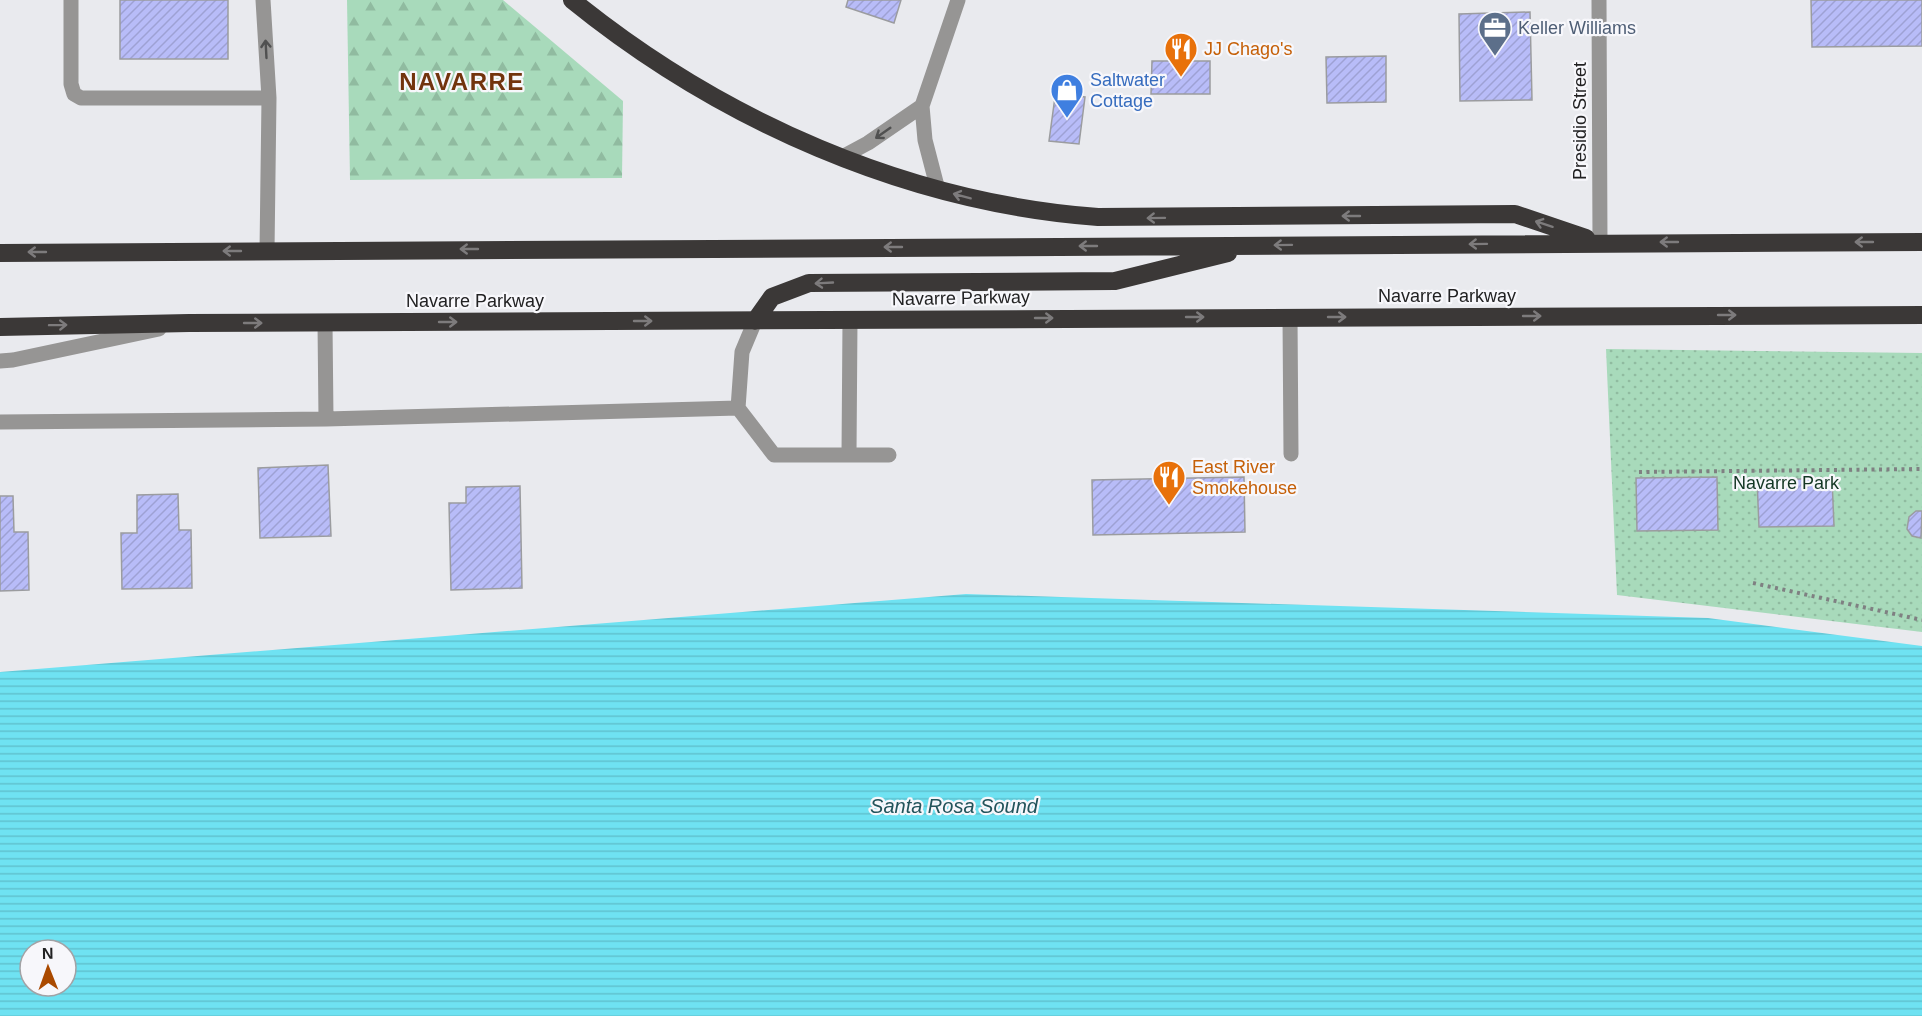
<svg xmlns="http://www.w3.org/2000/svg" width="1922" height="1016" viewBox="0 0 1922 1016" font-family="Arial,sans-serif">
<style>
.grass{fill:url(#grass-dots)}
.forest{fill:url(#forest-firs)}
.water{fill:url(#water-rules);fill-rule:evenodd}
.building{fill:url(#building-hatch);stroke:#9b9c9f;stroke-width:1.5}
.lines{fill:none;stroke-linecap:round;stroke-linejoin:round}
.path{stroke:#7f8082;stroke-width:4;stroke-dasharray:3 4.5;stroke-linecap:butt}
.lane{stroke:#969594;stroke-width:15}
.street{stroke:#969594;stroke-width:15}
.highway{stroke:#3b3837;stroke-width:18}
.oneway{stroke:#505050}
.oneway2{stroke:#7d7b7c}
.labels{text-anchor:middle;stroke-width:4.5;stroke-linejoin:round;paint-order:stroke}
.service-label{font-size:18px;fill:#4e5e75;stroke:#f7f7fb;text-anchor:start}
.food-label{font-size:18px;fill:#c56008;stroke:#f7f7fb;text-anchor:start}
.shop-label{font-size:18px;fill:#366cbe;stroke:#f7f7fb;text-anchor:start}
.street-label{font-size:18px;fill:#222223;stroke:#f7f7fb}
.park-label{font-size:18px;fill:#143724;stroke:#f7f7fb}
.water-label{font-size:20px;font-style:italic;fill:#22545b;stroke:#f7f7fb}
.district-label{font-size:24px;font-weight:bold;letter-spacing:1.5px;fill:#72340d;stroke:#f7f7fb}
</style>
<defs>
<pattern id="grass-dots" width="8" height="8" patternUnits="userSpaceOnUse" patternTransform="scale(1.5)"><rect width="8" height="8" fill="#a8dabb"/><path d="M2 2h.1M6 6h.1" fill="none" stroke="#90bba0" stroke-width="1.8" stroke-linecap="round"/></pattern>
<pattern id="forest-firs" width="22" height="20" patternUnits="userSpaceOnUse" patternTransform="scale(1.5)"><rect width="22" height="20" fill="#a8dabb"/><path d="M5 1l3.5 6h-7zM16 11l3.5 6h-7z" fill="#90bba0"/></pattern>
<pattern id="water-rules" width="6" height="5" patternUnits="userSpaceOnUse" patternTransform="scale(1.5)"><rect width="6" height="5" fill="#6fe2f2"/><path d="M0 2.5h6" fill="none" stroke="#60c2cf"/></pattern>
<pattern id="building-hatch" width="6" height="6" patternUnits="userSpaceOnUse" patternTransform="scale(1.5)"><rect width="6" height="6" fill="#b8bcf8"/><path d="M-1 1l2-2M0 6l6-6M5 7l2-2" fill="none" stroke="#9ea1d4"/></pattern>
</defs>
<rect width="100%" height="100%" fill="#e9eaee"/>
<path class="grass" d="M 1606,349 L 1922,353 L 1922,632 L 1617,595 Z"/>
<path class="forest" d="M 347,0 L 503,0 L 623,101 L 622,178 L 350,180 Z"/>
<path class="water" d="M 966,594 L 1708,618 L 1922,646 L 1922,1016 L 0,1016 L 0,672 ZM 30,950 L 66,950 L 66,986 L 30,986 Z"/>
<path class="building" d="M 120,0 L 228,0 L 228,59 L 120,59 Z
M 848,0 L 901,0 L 894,23 L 846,7 Z
M 1811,0 L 1922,0 L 1922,46 L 1812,47 Z
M 1530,12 L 1532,100 L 1460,101 L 1459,14 Z
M 1386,56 L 1386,102 L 1327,103 L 1326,57 Z
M 1152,61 L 1210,61 L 1210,94 L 1151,94 Z
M 1057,82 L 1076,85 L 1075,96 L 1085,97 L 1079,144 L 1049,141 Z
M 328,465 L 331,536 L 260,538 L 258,468 Z
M 1244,477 L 1245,532 L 1093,535 L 1092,480 Z
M 1717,477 L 1718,530 L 1637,531 L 1636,478 Z
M 1757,479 L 1832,479 L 1834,526 L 1759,527 Z
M 520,486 L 522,588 L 451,590 L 449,503 L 466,503 L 466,487 Z
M 178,494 L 179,530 L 191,530 L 192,588 L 122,589 L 121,533 L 137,533 L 137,495 Z
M 0,496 L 13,496 L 14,532 L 28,532 L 29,590 L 0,591 Z
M 1916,511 L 1922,511 L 1921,538 L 1912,536 L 1907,529 L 1909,517 Z"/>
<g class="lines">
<path class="path" d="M 1639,472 L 1922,469
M 1753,583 L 1922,620"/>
<path class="lane" d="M 71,0 L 71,84 L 74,94 L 81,98 L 269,98
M 263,0 L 269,98 L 267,251
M 842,157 L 868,143 L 922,106
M 938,190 L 925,140 L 922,106 L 958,0
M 1290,317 L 1291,454
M 755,321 L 742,352 L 738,408 L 774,455 L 889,455
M 325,323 L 326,419
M 0,361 L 13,360 L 159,329
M 0,422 L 326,419 L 738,408
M 849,454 L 850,320"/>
<path class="street" d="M 1599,0 L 1600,242"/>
<path class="highway" d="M 572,0 C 720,120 907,203 1098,217 L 1515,214 L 1586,238
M 0,253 L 1922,242
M 755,321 L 772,297 L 809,283 L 1115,281 L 1228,253
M 0,327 L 189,323 L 1922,315"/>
</g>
<defs><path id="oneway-shaft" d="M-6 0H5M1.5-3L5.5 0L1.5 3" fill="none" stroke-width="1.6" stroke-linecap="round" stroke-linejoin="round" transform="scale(1.5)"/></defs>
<g class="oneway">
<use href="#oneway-shaft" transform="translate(266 49) rotate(-93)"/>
<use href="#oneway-shaft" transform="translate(883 133) rotate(145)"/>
</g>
<g class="oneway2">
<use href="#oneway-shaft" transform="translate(962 196) rotate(-165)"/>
<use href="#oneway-shaft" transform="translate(1351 216) rotate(180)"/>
<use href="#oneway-shaft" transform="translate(1156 218) rotate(179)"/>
<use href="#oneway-shaft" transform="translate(1544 224) rotate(-162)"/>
<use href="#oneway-shaft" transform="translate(1669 242) rotate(180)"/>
<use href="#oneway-shaft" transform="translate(1864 242) rotate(180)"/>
<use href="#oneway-shaft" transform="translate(1478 244) rotate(179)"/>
<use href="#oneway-shaft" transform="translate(1283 245) rotate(179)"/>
<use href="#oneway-shaft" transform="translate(1088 246) rotate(180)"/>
<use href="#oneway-shaft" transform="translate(893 247) rotate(180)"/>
<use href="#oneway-shaft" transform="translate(469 249) rotate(180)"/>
<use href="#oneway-shaft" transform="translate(232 251) rotate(180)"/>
<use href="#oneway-shaft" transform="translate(37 252) rotate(180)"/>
<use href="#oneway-shaft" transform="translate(824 283) rotate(177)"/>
<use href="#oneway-shaft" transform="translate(1727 315)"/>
<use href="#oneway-shaft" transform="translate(1532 316)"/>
<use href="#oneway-shaft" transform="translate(1195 317)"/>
<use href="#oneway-shaft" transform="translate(1337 317)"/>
<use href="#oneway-shaft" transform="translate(1044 318)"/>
<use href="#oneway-shaft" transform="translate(643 321)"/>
<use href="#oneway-shaft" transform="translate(448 322)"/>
<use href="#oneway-shaft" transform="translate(253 323)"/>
<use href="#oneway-shaft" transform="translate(58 325) rotate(-1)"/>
</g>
<defs>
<g id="office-pin" transform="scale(1.725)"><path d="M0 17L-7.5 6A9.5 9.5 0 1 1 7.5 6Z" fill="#5c6f8a" stroke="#f7f7fb"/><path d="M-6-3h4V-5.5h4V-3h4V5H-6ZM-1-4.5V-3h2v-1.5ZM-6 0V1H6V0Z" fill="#fff"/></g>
<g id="restaurant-pin" transform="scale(1.725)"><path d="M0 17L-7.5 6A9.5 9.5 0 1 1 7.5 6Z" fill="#e8710a" stroke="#f7f7fb"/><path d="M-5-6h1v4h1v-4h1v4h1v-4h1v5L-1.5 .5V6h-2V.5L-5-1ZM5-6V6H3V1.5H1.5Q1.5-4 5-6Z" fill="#fff"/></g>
<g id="shop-pin" transform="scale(1.725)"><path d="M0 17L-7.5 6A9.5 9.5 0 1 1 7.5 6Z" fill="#3f7fe0" stroke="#f7f7fb"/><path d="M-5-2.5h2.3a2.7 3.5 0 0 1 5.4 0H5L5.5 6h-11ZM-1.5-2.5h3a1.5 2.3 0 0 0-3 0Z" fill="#fff"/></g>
</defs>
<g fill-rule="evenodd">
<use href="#office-pin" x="1495" y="28"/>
<use href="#restaurant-pin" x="1181" y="49"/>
<use href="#shop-pin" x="1067" y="90"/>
<use href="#restaurant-pin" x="1169" y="477"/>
</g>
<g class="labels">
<g class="service-label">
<text x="1518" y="34">Keller Williams</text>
</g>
<g class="food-label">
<text x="1204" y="55">JJ Chago's</text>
<text x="1192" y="473">East River<tspan x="1192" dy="21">Smokehouse</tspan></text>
</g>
<g class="shop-label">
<text x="1090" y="86">Saltwater<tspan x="1090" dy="21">Cottage</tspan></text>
</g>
<g class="street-label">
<text transform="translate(1580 121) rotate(-90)" y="6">Presidio Street</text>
<text x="1447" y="302">Navarre Parkway</text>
<text transform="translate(961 298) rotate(-1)" y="6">Navarre Parkway</text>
<text x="475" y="307">Navarre Parkway</text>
</g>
<g class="park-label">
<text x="1786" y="489">Navarre Park</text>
</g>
<g class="water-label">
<text x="954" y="813">Santa Rosa Sound</text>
</g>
<g class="district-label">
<text x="462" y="90">NAVARRE</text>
</g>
</g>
<g transform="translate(48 968) rotate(359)"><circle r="28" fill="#f7f7fb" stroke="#a2a2a5" stroke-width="1.5"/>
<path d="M0-4.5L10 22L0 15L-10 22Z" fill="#aa4a00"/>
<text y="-9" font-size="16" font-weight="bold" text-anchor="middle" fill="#222223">N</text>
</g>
</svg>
